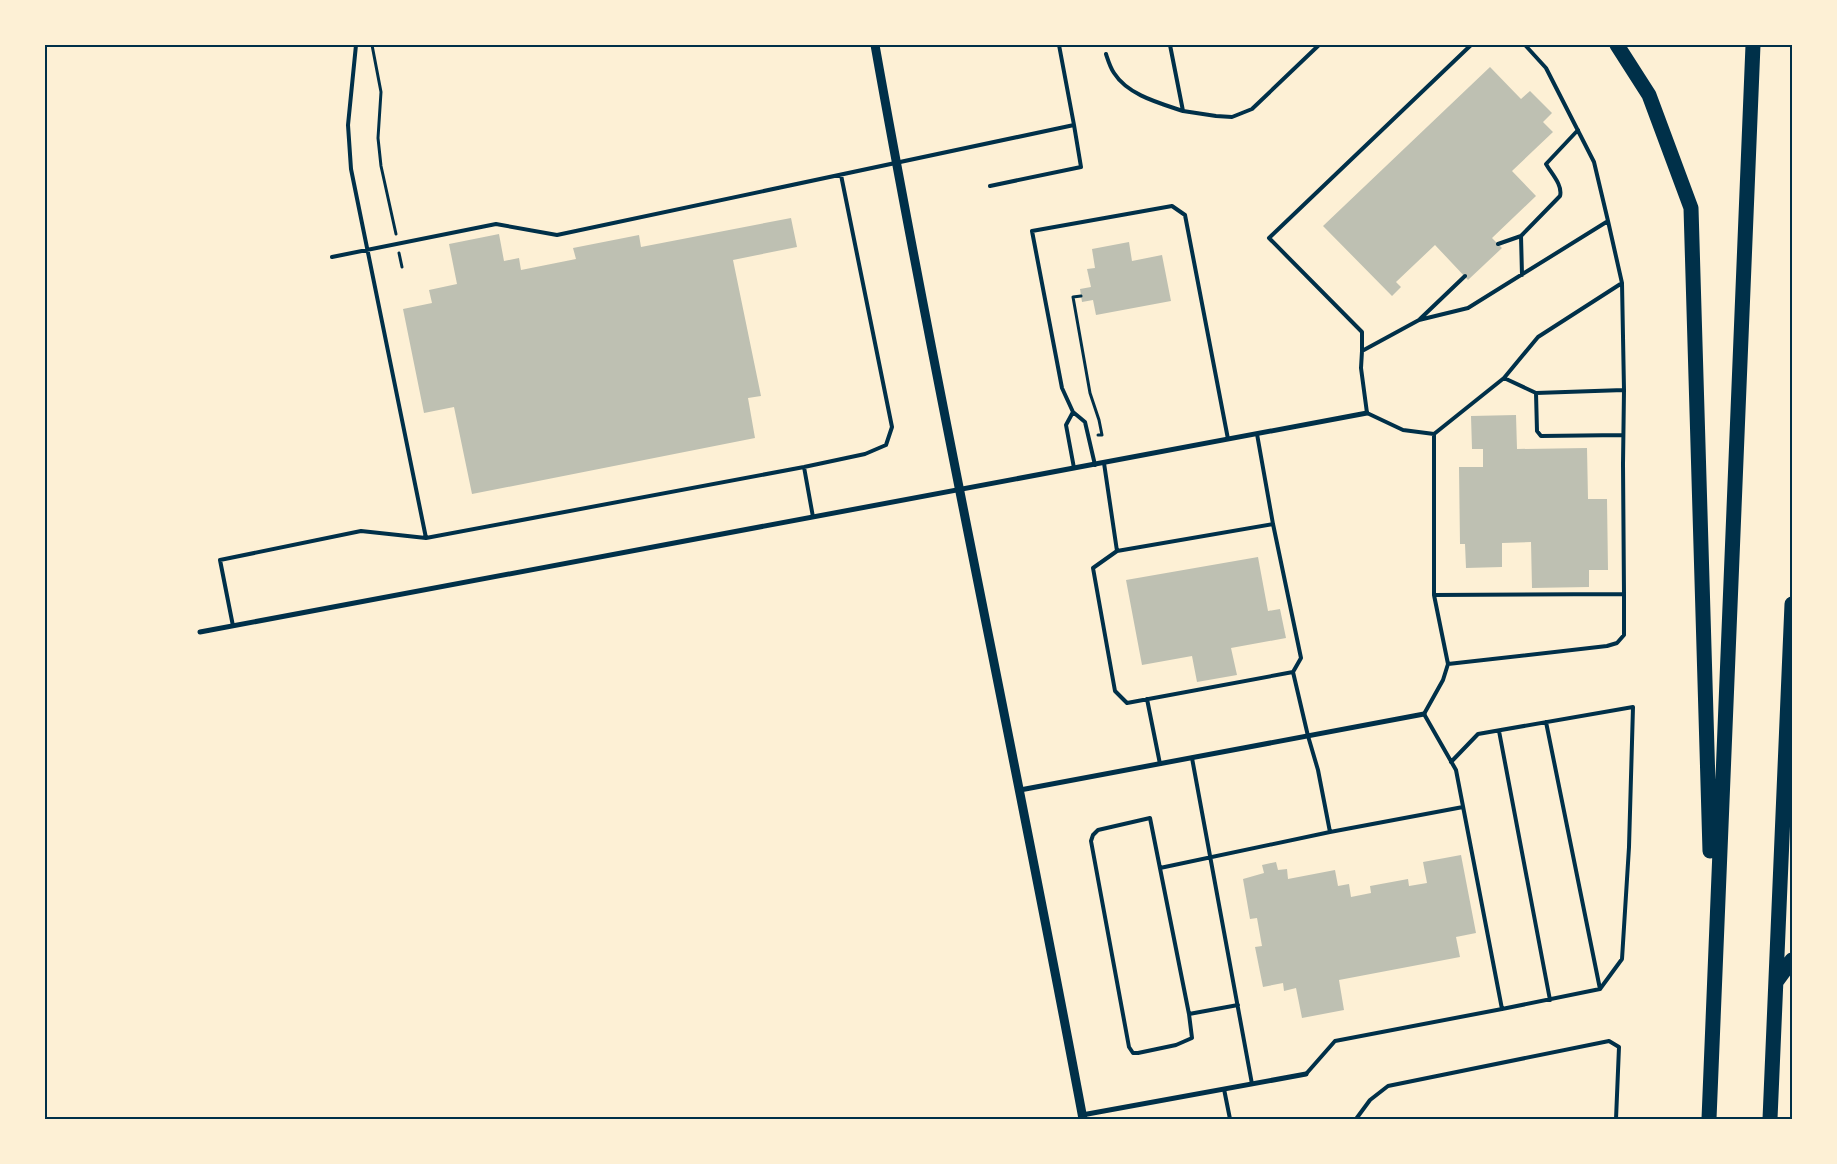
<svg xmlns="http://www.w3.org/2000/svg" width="1837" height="1164" viewBox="0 0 1837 1164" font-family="'PT Sans',sans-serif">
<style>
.building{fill:#bec0b2}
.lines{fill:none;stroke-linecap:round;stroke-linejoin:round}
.path{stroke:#003049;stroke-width:3}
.service{stroke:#003049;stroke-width:4}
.minor{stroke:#003049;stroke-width:5}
.tertiary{stroke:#003049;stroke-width:9}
.motorway{stroke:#003049;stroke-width:15}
.neatline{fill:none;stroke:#003049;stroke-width:2}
</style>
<rect width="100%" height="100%" fill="#fdf0d5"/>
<path class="building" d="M 1490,67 L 1521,99 L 1530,91 L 1552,113 L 1543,122 L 1553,132 L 1512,171 L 1536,196 L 1492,238 L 1502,248 L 1468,280 L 1435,245 L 1396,282 L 1401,287 L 1392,296 L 1323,226 Z
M 791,218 L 797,247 L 733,260 L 761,396 L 748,398 L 755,438 L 472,494 L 454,407 L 424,413 L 403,309 L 432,303 L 429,290 L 457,284 L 449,244 L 499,234 L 504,261 L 519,258 L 521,270 L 576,259 L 573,248 L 639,235 L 641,247 Z
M 1129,242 L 1132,261 L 1162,255 L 1171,301 L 1096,315 L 1093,300 L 1082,302 L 1080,289 L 1091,287 L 1087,269 L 1095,268 L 1092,249 Z
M 1516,415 L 1517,449 L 1587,448 L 1588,499 L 1607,499 L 1608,570 L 1589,570 L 1589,587 L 1532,588 L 1531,542 L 1502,543 L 1502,567 L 1466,568 L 1465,544 L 1460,544 L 1459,467 L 1483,467 L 1483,449 L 1472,449 L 1471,416 Z
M 1258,557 L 1268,611 L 1280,609 L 1286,638 L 1231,648 L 1237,675 L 1197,682 L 1192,656 L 1142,665 L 1126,580 Z
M 1461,855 L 1476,933 L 1456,937 L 1460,957 L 1339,980 L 1344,1010 L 1302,1018 L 1296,988 L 1284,991 L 1283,983 L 1263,987 L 1255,947 L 1262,946 L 1257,918 L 1250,919 L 1243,879 L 1264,873 L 1262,865 L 1276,862 L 1278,870 L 1287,869 L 1288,879 L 1335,870 L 1338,886 L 1349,884 L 1351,897 L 1371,893 L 1370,886 L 1408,879 L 1409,886 L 1427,883 L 1423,862 Z"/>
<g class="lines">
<path class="path" d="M 372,45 L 381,92 L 378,138 L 381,166 L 396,234
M 399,253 L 402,267
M 1081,296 L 1073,297 L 1090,393 L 1099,420 L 1102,435 L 1098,435"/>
<path class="service" d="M 356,45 L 348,125 L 351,169 L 426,538
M 1170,45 L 1183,111 L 1216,116 L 1232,117 L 1252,109 L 1319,45
M 1525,45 L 1546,68 L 1594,162 L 1608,221
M 1106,54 C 1108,60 1110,67 1114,73 C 1128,95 1159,103 1183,111
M 990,186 L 1081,167 L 1074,125
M 1608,221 L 1622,283 L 1538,337 L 1504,378 L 1434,434 L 1403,430 L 1367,413 L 1361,368 L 1362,351 L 1419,320 L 1468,308 Z
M 1498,244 L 1521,236
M 332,257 L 496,224 L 557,235 L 1074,125 L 1059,45
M 1522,275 L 1521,236 L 1560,196 C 1563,185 1551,173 1546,164 L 1578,130
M 1622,283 L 1624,390
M 1420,319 L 1465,276
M 1362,351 L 1362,332 L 1269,238 L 1471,45
M 1536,393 L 1537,431 L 1541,436 L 1623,435
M 1073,412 L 1066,425 L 1074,468
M 1434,434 L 1434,595 L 1624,594 L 1623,464 L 1624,390 L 1536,393 L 1504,378
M 1104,463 L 1117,551 L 1093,568 L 1115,691 L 1127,703 L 1293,672 L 1301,658 L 1273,524 L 1257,434
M 1095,465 L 1085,422 L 1073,412 L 1062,388 L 1032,231 L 1172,206 L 1185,215 L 1228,439
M 804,467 L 813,517
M 1117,551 L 1273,524
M 233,626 L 220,560 L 361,531 L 426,538 L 804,467 L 865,454 L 886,445 L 892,427 L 841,175
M 1448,664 L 1607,646 L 1617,643 L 1624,635 L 1624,594
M 1147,699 L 1160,764
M 1546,722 L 1600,989
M 1499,731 L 1550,1000
M 1192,758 L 1252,1084
M 1451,762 L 1478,734 L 1633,707 L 1629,847 L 1622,959 L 1600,989 L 1502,1009
M 1330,832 L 1463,807
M 1160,868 L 1330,832 L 1318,770 L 1308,736 L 1293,672
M 1189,1014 L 1150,818 L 1098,830 L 1093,835 L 1091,841 L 1129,1047 L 1133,1053 L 1138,1053 L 1176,1045 L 1192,1038 L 1189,1014 L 1238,1005
M 1306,1074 L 1335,1041 L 1502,1009 L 1456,770 L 1424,714 L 1443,680 L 1448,664 L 1434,595
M 1224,1089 L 1230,1119
M 1356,1119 L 1370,1100 L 1388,1086 L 1609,1041 L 1619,1047 L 1616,1119"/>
<path class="minor" d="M 200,632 L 1367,413
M 1020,790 L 1424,714
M 1082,1115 L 1306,1074"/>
<path class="tertiary" d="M 875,45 C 939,404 1016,760 1083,1119"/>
<path class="motorway" d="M 1617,45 L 1649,95 L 1691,208 L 1710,851
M 1776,982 L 1792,960
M 1709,1119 L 1753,45
M 1770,1119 L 1792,604"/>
</g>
<rect width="1837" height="1164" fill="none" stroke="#fdf0d5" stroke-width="92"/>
<rect x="46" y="46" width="1745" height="1072" class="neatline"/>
</svg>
